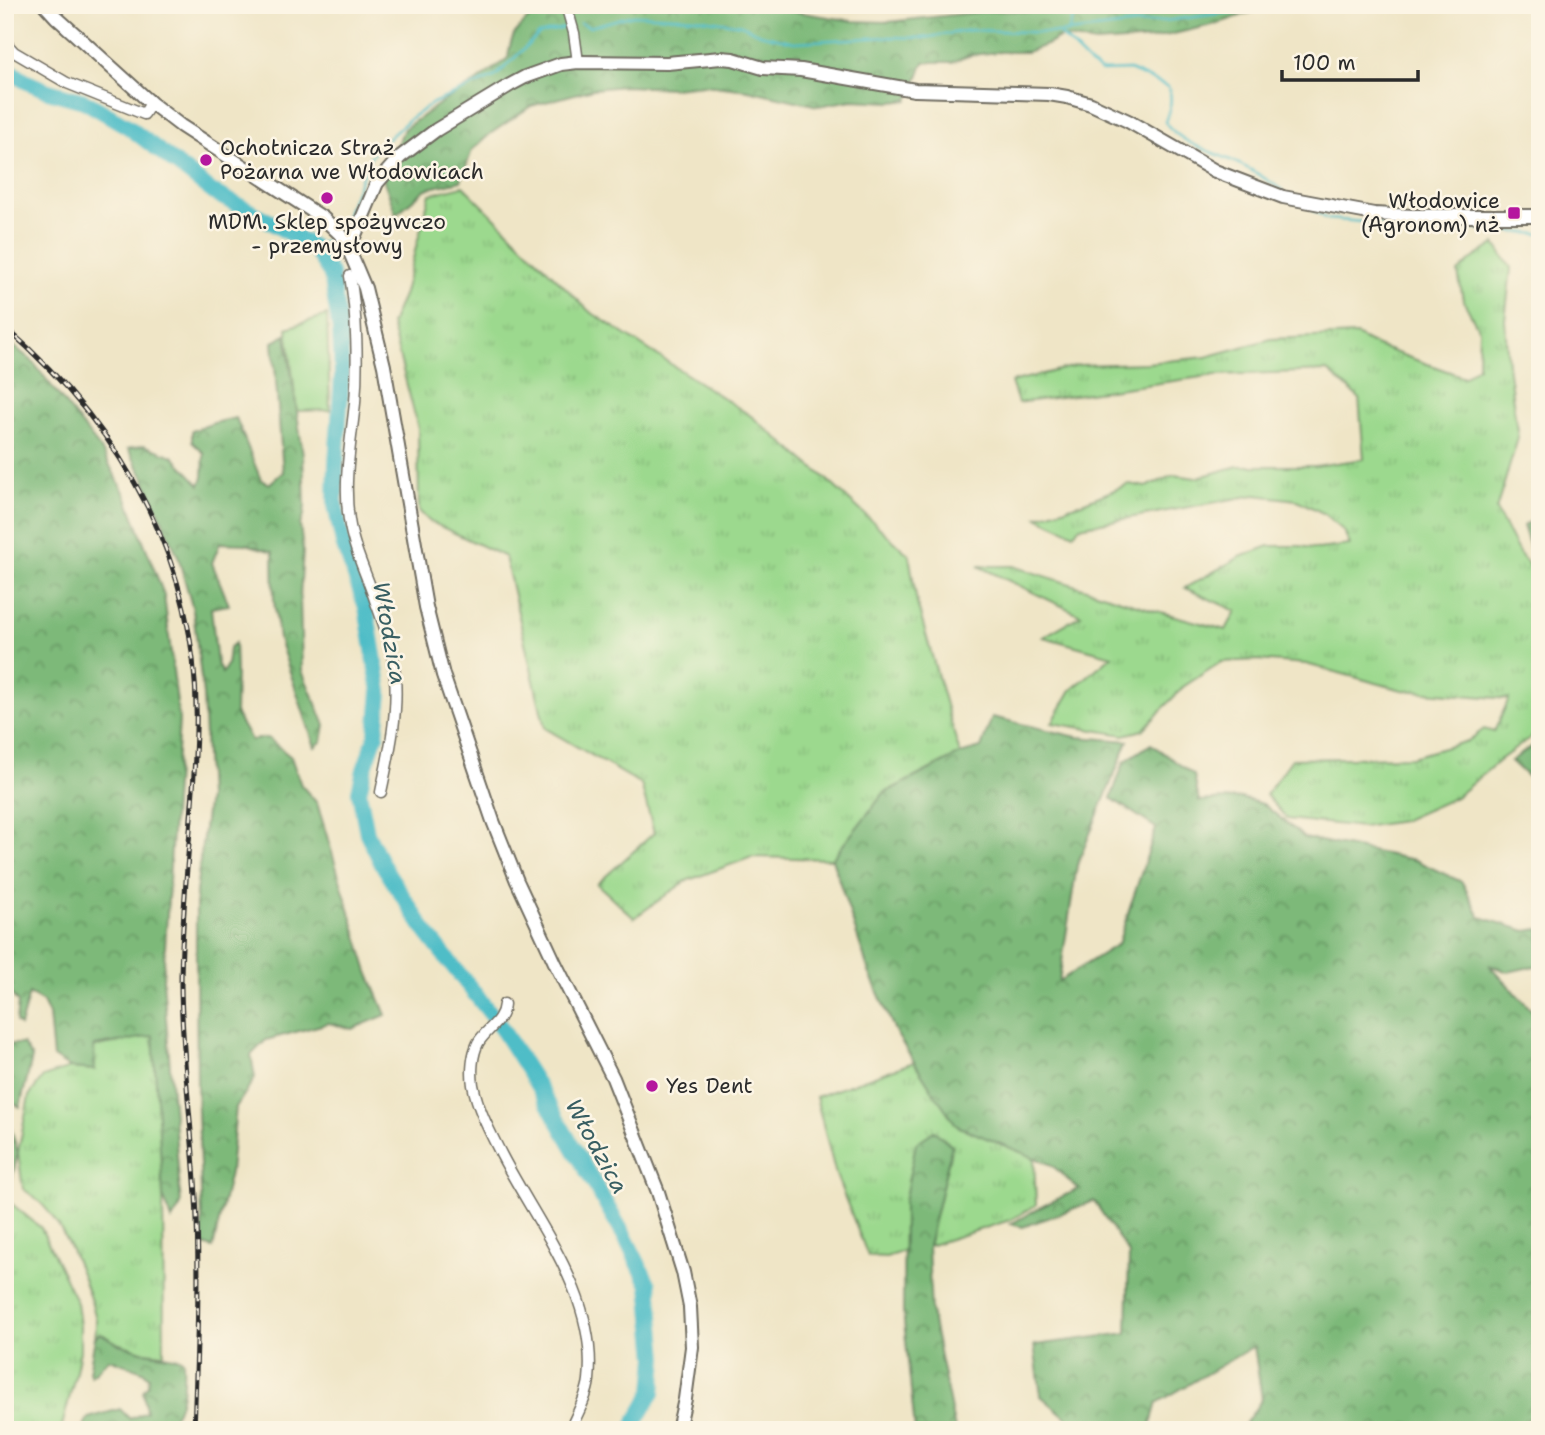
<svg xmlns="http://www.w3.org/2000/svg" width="1545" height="1435" viewBox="0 0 1545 1435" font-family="'Shantell Sans',sans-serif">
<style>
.grass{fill:url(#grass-tufts);stroke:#64825c;stroke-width:2}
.forest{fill:url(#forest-crowns);stroke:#547252;stroke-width:2}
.pitch{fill:#9cd98e;stroke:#64825c;stroke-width:2}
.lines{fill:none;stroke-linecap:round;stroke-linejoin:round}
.stream{stroke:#50bdc7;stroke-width:2.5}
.river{stroke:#50bdc7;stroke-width:16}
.minor-casing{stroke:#706c61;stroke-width:13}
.tertiary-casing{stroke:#706c61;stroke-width:16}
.minor{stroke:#fff;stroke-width:10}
.tertiary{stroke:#fff;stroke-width:12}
.rail-casing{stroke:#2b2b2b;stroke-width:5}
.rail{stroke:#fcf5e5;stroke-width:2.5;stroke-dasharray:8;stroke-linecap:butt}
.poi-dot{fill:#b5179e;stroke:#fcf5e5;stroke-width:2.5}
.labels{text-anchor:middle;stroke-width:5;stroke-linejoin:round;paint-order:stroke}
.poi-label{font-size:21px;fill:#2b2b2b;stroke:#fcf5e5;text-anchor:start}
.water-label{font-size:23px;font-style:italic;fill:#385e62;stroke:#fcf5e5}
</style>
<defs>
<pattern id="grass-tufts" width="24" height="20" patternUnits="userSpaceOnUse" patternTransform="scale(1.75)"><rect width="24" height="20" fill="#9cd98e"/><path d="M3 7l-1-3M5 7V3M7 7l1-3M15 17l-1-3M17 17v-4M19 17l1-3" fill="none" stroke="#87ba7b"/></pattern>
<pattern id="forest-crowns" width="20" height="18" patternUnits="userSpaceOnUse" patternTransform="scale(1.75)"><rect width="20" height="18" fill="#7db979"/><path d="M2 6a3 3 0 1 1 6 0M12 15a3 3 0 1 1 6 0" fill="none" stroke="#679763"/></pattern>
</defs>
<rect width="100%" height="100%" fill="#fcf5e5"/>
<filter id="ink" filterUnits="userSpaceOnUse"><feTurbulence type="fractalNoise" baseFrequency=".0143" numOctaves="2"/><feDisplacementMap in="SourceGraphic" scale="14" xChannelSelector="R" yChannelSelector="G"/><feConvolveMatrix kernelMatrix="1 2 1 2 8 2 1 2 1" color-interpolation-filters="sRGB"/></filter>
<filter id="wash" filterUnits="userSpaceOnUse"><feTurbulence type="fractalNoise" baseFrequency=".00686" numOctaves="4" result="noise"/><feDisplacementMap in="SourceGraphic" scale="28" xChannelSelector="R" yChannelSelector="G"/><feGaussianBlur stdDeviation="1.57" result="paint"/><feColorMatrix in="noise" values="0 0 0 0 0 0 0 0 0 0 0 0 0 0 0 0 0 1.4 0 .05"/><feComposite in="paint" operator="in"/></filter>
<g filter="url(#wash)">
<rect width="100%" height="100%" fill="#efe5c6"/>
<path class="grass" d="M 463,186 L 589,311 L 751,416 L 822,475 L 909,555 L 917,603 L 960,754 L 884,793 L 832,859 L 752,857 L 686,881 L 634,918 L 597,884 L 654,833 L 641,784 L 545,728 L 505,557 L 429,521 L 419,511 L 418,428 L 391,324 L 404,293 L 430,194 Z
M 1495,244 L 1511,268 L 1505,320 L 1508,365 L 1518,438 L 1496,510 L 1519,553 L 1540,579 L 1540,731 L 1501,759 L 1456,797 L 1402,821 L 1363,827 L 1287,819 L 1266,795 L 1292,759 L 1412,757 L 1468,741 L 1484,729 L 1494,732 L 1509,699 L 1402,690 L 1306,664 L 1257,660 L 1221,662 L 1183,687 L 1143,730 L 1124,735 L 1052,723 L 1071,690 L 1112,656 L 1043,637 L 1081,615 L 978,566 L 1013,566 L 1153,610 L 1226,630 L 1236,611 L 1185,588 L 1240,557 L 1269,546 L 1300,546 L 1318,549 L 1350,545 L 1344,531 L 1323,513 L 1297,500 L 1255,495 L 1079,527 L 1074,534 L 1037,517 L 1082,503 L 1129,484 L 1146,487 L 1174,475 L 1196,478 L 1238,466 L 1315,466 L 1364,459 L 1359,398 L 1328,371 L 1216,375 L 1018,403 L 1011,382 L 1079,365 L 1147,363 L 1206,357 L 1271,339 L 1356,335 L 1377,346 L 1464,377 L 1478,366 L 1479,330 L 1463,300 L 1458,272 L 1472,259 Z
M 153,1035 L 163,1181 L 164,1354 L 145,1352 L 119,1344 L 100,1333 L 95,1337 C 96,1331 96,1325 96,1320 C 94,1307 87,1291 83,1278 C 69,1244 56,1209 23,1189 L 18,1153 L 29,1096 L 43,1077 L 70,1068 L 95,1070 L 93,1047 Z
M 914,1062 L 957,1126 L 1034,1157 L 1036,1205 L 1010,1220 L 928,1246 L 952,1145 L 904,1202 L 904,1251 L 886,1257 L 868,1256 L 836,1175 L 816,1097 Z
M 7,1200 L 41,1228 L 77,1303 L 80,1326 L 80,1351 L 75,1376 L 61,1430 L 5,1430 L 5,1208 Z"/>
<path class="forest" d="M 533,5 L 755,5 L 853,21 L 888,22 L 998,10 L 1101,15 L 1139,5 L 1273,5 L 1216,24 L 1152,39 L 1096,43 L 1061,37 L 1046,45 L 1027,52 L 998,52 L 971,55 L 952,62 L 924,62 L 908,100 L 892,102 L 852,100 L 818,106 L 748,90 L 704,85 L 673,88 L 624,86 L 593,89 L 531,106 L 490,134 L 472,150 L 461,181 L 426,189 L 396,214 L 383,178 L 404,129 L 442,102 L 477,81 L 508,58 C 511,33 516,31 533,14 Z
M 286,335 L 303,455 L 305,504 L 304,515 L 300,525 L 303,550 L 300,596 L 302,671 L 325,725 L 322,741 L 315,747 L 279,639 L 274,601 L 273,552 L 246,544 L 220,543 L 212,563 L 229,605 L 211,608 L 217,663 L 222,673 L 227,665 L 229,648 L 235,643 L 236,671 L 235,713 L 251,740 L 268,738 L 291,757 L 301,785 L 317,803 L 368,972 L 386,1015 L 352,1029 L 329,1023 L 266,1040 L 251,1055 L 255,1078 L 236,1107 L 230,1172 L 213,1248 L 203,1245 L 197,1085 L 196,961 L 196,892 L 208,797 L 203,695 L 193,610 L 178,556 L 143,476 L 128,449 L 144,445 L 173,456 L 200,485 L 203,477 L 204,453 L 192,442 L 192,431 L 214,423 L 236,418 L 261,480 L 269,484 L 283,472 L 273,342 Z
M 5,339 L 32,361 L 102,451 L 126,496 L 164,595 L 179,720 L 163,980 L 181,1205 L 172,1220 L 163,1196 L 153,1036 L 94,1046 L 95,1070 L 70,1068 L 53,1057 L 49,1015 L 43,1002 L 29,994 L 20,1026 L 16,1022 L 18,1002 L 10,993 L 5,1010 L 5,439 L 12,434 L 5,400 Z
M 1540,516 L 1540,556 L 1531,550 L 1523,526 Z
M 992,717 L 1077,737 L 1128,741 L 1077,865 L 1059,981 L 1118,944 L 1156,828 L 1111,798 L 1124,762 L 1151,744 L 1194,775 L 1199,801 L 1241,798 L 1263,804 L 1305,838 L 1415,860 L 1462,882 L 1480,917 L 1526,931 L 1540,929 L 1540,965 L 1508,972 L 1489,965 L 1540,1019 L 1540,1411 L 1512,1430 L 1241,1430 L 1262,1399 L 1254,1346 L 1157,1403 L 1149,1430 L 1134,1430 L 1115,1426 L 1107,1430 L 1081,1430 L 1041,1396 L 1034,1345 L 1127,1333 L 1129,1254 L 1094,1201 L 1023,1227 L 1011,1224 L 1039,1208 L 1078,1189 L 1052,1165 L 957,1126 L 930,1087 L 896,1033 L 869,972 L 832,859 L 884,793 L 960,754 L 981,748 Z
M 1540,741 L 1540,788 L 1511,761 Z
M 5,1044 L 23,1044 L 32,1058 L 20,1107 L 5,1099 Z
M 5,1107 L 18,1153 L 5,1208 Z
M 934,1131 L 952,1145 L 928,1246 L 931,1312 L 955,1430 L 915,1430 L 903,1312 L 904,1202 L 916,1143 Z
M 100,1333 L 119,1344 L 145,1352 L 180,1358 L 183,1361 C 184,1381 184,1408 168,1423 C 157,1434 99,1430 82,1430 L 88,1418 L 120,1409 L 130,1419 L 146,1412 L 143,1391 L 148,1385 L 149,1377 L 143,1371 L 109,1359 C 102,1364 99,1371 91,1376 L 89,1372 L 95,1337 Z"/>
<path class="pitch" d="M 327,315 L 330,410 L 297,411 L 287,328 Z"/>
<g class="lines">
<path class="stream" d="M 580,23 L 590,27 L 633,15 L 695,18 L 742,25 L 760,34 L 794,42 L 888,37 L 924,38 L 971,30 L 1059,33 L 1171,20 L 1233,12 L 1264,5
M 1068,32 L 1073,18 L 1069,5
M 1059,33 L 1090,64 L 1101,71 L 1130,70 L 1168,87 C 1174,98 1169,111 1165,122 C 1184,148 1219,152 1245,167 C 1258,173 1270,182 1282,190
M 1311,209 L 1327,219 L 1400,225 L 1466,228 L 1540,234
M 345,222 L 349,208 L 370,157 L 383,143 L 412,117 L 433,103 L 496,76 L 539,34 L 564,28
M 313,247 L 328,239"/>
<path class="river" d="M 5,67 L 25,81 L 48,91 L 84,101 L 127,126 L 214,193 L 267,220 L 313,247 L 331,274 L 340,331 L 342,376 L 336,464 L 335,505 L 343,543 L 366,607 L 380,692 L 376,735 L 364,770 L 359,792 L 367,833 L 382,864 L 426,932 L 498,1023 L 536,1083 L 625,1237 L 649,1285 L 656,1358 L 653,1392 L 631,1430"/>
</g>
</g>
<g filter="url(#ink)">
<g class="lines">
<g class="minor-casing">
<path id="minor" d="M 566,5 L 574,33 L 578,62
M 5,42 L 14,52 L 67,83 L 144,114 L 151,103
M 350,276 C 357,315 358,364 355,403 C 351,442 343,481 349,520 C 353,548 366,573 375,600 C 384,624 394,651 395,677 C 398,716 389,754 381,792
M 504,1004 C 503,1022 486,1029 478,1043 C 472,1055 471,1072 473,1085 C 478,1110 490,1132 501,1154 C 537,1224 598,1297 589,1380 C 587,1397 577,1414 570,1430"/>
</g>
<g class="tertiary-casing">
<path id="tertiary" d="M 45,5 L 56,17 L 151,103 L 181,126 L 323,218 L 341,235 L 346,243 L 365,288 L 384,366 L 426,607 L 443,675 L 493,821 L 517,881 L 556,965 L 613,1078 L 658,1192 L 683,1272 L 690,1307 L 692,1347 L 685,1399 L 678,1430
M 346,243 L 355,235 L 377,183 L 400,157 L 436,130 L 510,85 L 525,77 L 561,64 L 578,62 L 667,63 L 721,58 L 733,59 L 763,68 L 801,70 L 915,90 L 1049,94 L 1067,97 L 1091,104 L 1128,121 L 1215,171 L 1283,197 L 1374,214 L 1413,216 L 1540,216"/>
</g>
<use href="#minor" class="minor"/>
<use href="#tertiary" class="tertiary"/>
<g class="rail-casing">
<path id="rail" d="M 5,327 C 125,431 201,568 196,730 C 194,815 181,901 181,986 C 182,1057 192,1126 196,1196 C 200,1274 197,1352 194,1430"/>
</g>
<use href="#rail" class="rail"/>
</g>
</g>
<g class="poi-dot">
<circle cx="206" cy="160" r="7"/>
<circle cx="327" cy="198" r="7"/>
<rect x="1507" y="206" width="14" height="14" rx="3.5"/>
<circle cx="652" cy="1086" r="7"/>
</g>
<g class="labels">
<g class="poi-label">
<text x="220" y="155">Ochotnicza Straż<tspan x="220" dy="24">Pożarna we Włodowicach</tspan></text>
<text x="1500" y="208" text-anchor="end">Włodowice<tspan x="1500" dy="24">(Agronom) nż</tspan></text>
<text x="327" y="229" text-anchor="middle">MDM. Sklep spożywczo<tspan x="327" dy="24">- przemysłowy</tspan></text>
<text x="666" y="1093">Yes Dent</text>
</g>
<g class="water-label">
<text transform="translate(390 633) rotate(80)" y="8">Włodzica</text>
<text transform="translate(597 1146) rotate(61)" y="8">Włodzica</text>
</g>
</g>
<rect width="1545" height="1435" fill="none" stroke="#fcf5e5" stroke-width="28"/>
<path d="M1282 70v10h136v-10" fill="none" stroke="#2b2b2b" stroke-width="3.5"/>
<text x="1293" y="70" font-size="21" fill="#2b2b2b" stroke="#fcf5e5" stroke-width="5" paint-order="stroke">100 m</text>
</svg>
